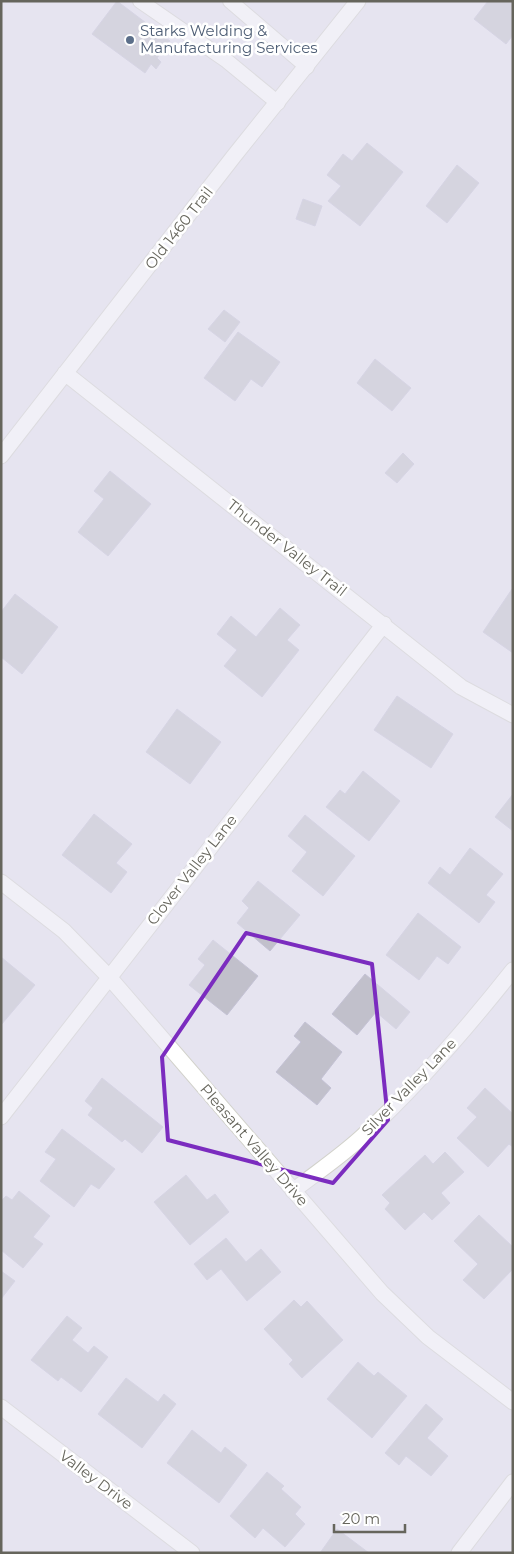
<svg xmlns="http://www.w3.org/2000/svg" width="514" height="1554" viewBox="0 0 514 1554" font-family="Montserrat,sans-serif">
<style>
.building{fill:#c1c0cb;stroke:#c4c2d5}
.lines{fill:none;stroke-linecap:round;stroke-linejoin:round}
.lane-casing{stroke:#d2d2cb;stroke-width:16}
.street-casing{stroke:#d2d2cb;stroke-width:17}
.lane{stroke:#fff;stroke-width:14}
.street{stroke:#fff;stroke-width:15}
.marked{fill:none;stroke:#7b2cbf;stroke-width:4;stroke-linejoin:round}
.service-dot{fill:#5c6f8a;stroke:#fff;stroke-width:2}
.labels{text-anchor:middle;stroke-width:5;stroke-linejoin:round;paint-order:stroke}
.service-label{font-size:15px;fill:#4e5e75;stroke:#fff;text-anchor:start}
.street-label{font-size:15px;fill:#66655c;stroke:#fff}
</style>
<rect width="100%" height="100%" fill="#e6e4f0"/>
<path class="building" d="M 117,1 L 170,41 L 157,58 L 161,62 L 156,69 L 151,64 L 145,73 L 92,34 Z
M 488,1 L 513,1 L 513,35 L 506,44 L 474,19 Z
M 367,143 L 403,172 L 360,226 L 328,201 L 341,186 L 327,175 L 343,154 L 352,161 Z
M 457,165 L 479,183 L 447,223 L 426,206 Z
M 303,199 L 322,206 L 315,226 L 296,219 Z
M 224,310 L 240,322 L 225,342 L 208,329 Z
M 238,332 L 280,362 L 262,387 L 251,379 L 235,401 L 204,378 Z
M 375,359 L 411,388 L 392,411 L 357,383 Z
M 403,453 L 414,464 L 397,483 L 385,473 Z
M 110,471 L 151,504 L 108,556 L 78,532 L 104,499 L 94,491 Z
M 512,589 L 513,589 L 513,653 L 483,632 Z
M 15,594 L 58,627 L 22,674 L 1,657 L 1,612 Z
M 280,608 L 300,625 L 287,640 L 299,650 L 262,697 L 224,666 L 237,650 L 217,634 L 231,616 L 256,637 Z
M 397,696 L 453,734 L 431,768 L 374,730 Z
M 177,709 L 221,742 L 190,784 L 146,752 Z
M 363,771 L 400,801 L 369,841 L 326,807 L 340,790 L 345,794 Z
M 513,794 L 513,831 L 495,817 Z
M 94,814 L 132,844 L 116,863 L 127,872 L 111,893 L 62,855 Z
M 305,815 L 355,856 L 323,896 L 292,871 L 307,852 L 288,836 Z
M 470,848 L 503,874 L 486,895 L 495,902 L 479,923 L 428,883 L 440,867 L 450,875 Z
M 258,881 L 300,915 L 270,951 L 237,923 L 249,908 L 242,901 Z
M 418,913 L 461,947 L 448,964 L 437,956 L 419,980 L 386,955 Z
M 213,940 L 258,976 L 227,1015 L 189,985 L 205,965 L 198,959 Z
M 1,957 L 35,985 L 1,1025 Z
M 365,974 L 410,1012 L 396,1029 L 376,1012 L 357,1035 L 332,1014 Z
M 305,1022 L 342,1052 L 321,1079 L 331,1088 L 317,1105 L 276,1072 L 301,1042 L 294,1036 Z
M 102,1078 L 163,1127 L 142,1153 L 125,1139 L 122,1142 L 88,1115 L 93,1108 L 85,1101 Z
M 485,1088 L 513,1114 L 513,1147 L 509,1144 L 488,1167 L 457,1138 L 477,1117 L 467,1108 Z
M 62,1129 L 115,1169 L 99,1189 L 91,1184 L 74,1207 L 40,1181 L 56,1159 L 45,1152 Z
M 445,1152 L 464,1172 L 441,1193 L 450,1203 L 432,1220 L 424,1212 L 405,1230 L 385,1209 L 390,1203 L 382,1195 L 425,1155 L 433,1164 Z
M 186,1175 L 207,1200 L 215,1194 L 229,1212 L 190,1245 L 154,1202 Z
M 19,1191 L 50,1216 L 33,1237 L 43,1244 L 23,1268 L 1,1250 L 1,1201 L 6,1196 L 12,1200 Z
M 479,1215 L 513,1247 L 513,1269 L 484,1299 L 463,1280 L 478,1264 L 454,1241 Z
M 226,1238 L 246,1262 L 261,1249 L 281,1272 L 247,1301 L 221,1269 L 207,1280 L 194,1264 Z
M 1,1271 L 15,1281 L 1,1299 Z
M 294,1300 L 301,1307 L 307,1301 L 343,1340 L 302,1378 L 289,1364 L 293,1360 L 264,1329 Z
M 67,1316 L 82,1328 L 72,1340 L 88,1353 L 94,1346 L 108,1357 L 81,1392 L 61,1377 L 58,1381 L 31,1360 Z
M 358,1362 L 374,1376 L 378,1372 L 407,1396 L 372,1438 L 327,1399 Z
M 126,1378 L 158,1402 L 164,1394 L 176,1404 L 142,1448 L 98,1414 Z
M 426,1404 L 443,1419 L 427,1438 L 448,1456 L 431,1476 L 406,1456 L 399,1465 L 385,1453 Z
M 192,1430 L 221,1453 L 225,1447 L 247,1465 L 219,1503 L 167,1463 Z
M 267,1472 L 284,1486 L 281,1489 L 301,1507 L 295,1514 L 305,1524 L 285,1547 L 263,1528 L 255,1538 L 230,1516 Z
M 337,1529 L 369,1553 L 320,1553 Z"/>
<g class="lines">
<g class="lane-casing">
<path id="lane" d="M 140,1 L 227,61 L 278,103
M 230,1 L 307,67"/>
</g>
<g class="street-casing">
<path id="street" d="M 65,373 L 461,687 L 513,715
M 1,456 L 234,156 L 358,1
M 1,882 L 64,931 L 109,977 L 382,1293 L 428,1337 L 513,1402
M 1,1117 L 384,624
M 293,1191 C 317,1172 343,1155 365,1134 C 419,1084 467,1028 513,970
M 1,1407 L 192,1553
M 459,1553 L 513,1482"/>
</g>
<use href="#lane" class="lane"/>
<use href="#street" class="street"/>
</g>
<path d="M0 0H514V1554H0ZM 246,933 L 372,964 L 388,1120 L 333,1183 L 168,1140 L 162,1057 Z" fill="#e6e4f0" fill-opacity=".55" fill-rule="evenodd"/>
<path class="marked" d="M 246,933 L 372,964 L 388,1120 L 333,1183 L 168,1140 L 162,1057 Z"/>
<circle class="service-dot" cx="130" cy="40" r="5"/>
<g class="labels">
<g class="service-label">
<text x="140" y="36">Starks Welding &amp;<tspan x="140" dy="17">Manufacturing Services</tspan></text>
</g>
<g class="street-label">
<text transform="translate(179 228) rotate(-52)" y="5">Old 1460 Trail</text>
<text transform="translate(287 548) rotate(38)" y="5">Thunder Valley Trail</text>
<text transform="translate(192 870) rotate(-52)" y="5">Clover Valley Lane</text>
<text transform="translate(409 1087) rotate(-46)" y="5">Silver Valley Lane</text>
<text transform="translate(254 1145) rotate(49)" y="5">Pleasant Valley Drive</text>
<text transform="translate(96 1480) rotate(37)" y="5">Valley Drive</text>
</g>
</g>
<rect width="514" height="1554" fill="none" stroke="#66655c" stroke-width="5"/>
<path d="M334 1524v8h71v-8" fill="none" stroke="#66655c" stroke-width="2.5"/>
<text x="342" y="1524" font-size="15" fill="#66655c" stroke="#ffffff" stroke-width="4" paint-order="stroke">20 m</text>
</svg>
